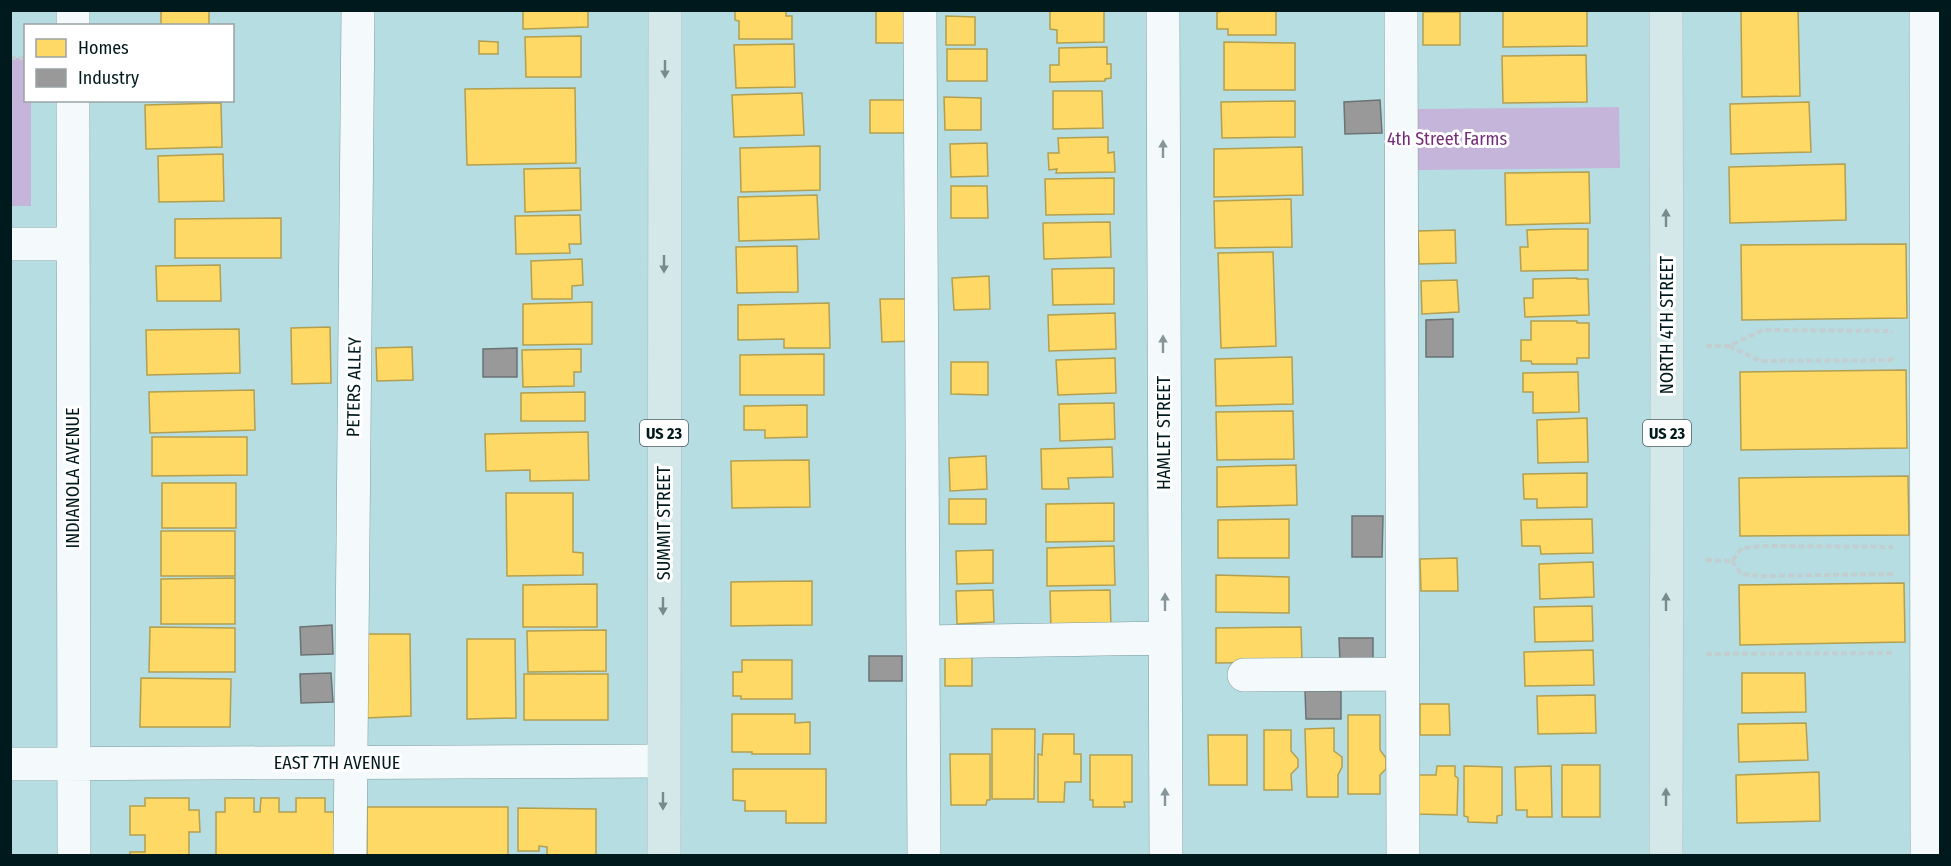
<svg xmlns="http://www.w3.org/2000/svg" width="1951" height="866" viewBox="0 0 1951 866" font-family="'Fira Sans Condensed',sans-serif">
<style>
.green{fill:#c5b5db}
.homes{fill:#ffd966;stroke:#b29f50;stroke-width:1.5}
.industry{fill:#999;stroke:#6b7374;stroke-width:1.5}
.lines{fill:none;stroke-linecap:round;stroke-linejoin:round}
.minor-casing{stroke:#7d9da1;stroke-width:34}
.major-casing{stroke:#a9bcbf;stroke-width:34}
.path{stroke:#c2ced0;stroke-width:4;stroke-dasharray:6 3;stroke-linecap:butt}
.minor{stroke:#f4fafb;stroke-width:33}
.major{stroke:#d4e8ea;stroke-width:33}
.oneway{fill:#758b8e}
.oneway2{fill:#869597}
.labels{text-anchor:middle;stroke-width:6;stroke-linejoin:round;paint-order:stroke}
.shield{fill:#fff;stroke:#4c5e61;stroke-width:1.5}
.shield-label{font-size:16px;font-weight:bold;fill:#00191d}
.park-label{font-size:18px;fill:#742c78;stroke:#fff}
.street-label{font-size:18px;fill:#00191d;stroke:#fff}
</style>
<rect width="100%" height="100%" fill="#b6dde2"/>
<path class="green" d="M 10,58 L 25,58 L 26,100 L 31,101 L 31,206 L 11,206 Z
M 1619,107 L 1620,168 L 1417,170 L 1416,109 Z"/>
<path class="homes" d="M 161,10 L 209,10 L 209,26 L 161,26 Z
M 523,10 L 588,10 L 588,27 L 523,29 Z
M 735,10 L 786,10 L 786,16 L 792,16 L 792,39 L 739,39 L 739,21 L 735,20 Z
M 913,10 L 913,43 L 876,43 L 876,11 Z
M 1050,10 L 1104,10 L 1104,42 L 1057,43 L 1057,30 L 1050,29 Z
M 1231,10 L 1276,10 L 1276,35 L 1228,35 L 1228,29 L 1217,29 L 1217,12 Z
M 1503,10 L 1587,10 L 1587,46 L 1503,47 Z
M 1741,10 L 1798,10 L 1800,96 L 1742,97 Z
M 1423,12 L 1460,12 L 1460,45 L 1423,45 Z
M 946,16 L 975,17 L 975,45 L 946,45 Z
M 581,36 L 581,77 L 526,77 L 525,37 Z
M 479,41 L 498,42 L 498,54 L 479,54 Z
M 1224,42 L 1295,43 L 1295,90 L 1224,90 Z
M 794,44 L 795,87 L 736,88 L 734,45 Z
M 1107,47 L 1107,64 L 1111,64 L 1111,78 L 1105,79 L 1105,81 L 1050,82 L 1050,65 L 1059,65 L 1059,48 Z
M 947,49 L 987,49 L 987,81 L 947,81 Z
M 1586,55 L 1587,102 L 1503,103 L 1502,56 Z
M 575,88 L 576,163 L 467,165 L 465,89 Z
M 1053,91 L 1102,91 L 1103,128 L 1053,129 Z
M 802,93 L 804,135 L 734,137 L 732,95 Z
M 944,97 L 981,98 L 981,130 L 945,130 Z
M 870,100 L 907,100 L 907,133 L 870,133 Z
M 1295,101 L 1295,137 L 1222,138 L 1221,102 Z
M 1809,102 L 1811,152 L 1731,154 L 1730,104 Z
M 221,103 L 222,147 L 146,149 L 145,105 Z
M 1108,137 L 1108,153 L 1114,152 L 1115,172 L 1056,173 L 1057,169 L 1049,170 L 1048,153 L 1059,153 L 1058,138 Z
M 987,143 L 988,176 L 951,177 L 950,144 Z
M 820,146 L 820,190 L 741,192 L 740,148 Z
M 1302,147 L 1303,195 L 1214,197 L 1214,149 Z
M 223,154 L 224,201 L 159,202 L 158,156 Z
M 1845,164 L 1846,220 L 1730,223 L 1729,167 Z
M 580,168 L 581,210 L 525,212 L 524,169 Z
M 1589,172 L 1590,223 L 1506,225 L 1505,173 Z
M 1114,178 L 1114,214 L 1046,215 L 1045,179 Z
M 951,186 L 987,186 L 988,218 L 951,218 Z
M 817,195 L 819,239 L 739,241 L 738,197 Z
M 1291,199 L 1292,247 L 1215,248 L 1214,201 Z
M 580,215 L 581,244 L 569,244 L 570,253 L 516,254 L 515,216 Z
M 281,218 L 281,258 L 175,258 L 175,219 Z
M 1110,222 L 1111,257 L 1044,259 L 1043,223 Z
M 1558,229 L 1588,229 L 1588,270 L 1521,271 L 1520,247 L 1528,247 L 1527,230 Z
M 1455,230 L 1456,263 L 1419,264 L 1418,231 Z
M 1906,244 L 1907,318 L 1742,320 L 1741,245 Z
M 797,246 L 798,292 L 737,293 L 736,247 Z
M 1273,252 L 1276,346 L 1221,348 L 1218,253 Z
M 582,259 L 583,285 L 572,286 L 572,299 L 532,299 L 531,261 Z
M 220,265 L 221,301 L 157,301 L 156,266 Z
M 1114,268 L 1114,304 L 1053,305 L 1052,269 Z
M 989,276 L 990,309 L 954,310 L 952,278 Z
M 1577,278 L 1577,279 L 1588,279 L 1589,315 L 1525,317 L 1524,298 L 1533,298 L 1533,279 Z
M 1457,280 L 1459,312 L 1422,314 L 1421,281 Z
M 880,299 L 916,299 L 917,341 L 882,342 Z
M 592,302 L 592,344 L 523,345 L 523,304 Z
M 829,303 L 830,348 L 784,348 L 784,339 L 738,340 L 738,305 Z
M 1115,313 L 1116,349 L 1049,351 L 1048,315 Z
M 1531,321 L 1577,321 L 1577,323 L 1589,323 L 1589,358 L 1577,358 L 1577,364 L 1532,364 L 1531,361 L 1521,361 L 1521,340 L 1531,340 Z
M 330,327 L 331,383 L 292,384 L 291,328 Z
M 239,329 L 240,373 L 147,375 L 146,330 Z
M 412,347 L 413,380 L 377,381 L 376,348 Z
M 581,349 L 581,372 L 574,372 L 574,386 L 523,387 L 522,350 Z
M 824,354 L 824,395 L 740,395 L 740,355 Z
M 1292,357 L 1293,404 L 1216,406 L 1215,359 Z
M 1115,358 L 1116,393 L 1058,395 L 1056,360 Z
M 951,362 L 988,362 L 988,395 L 951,394 Z
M 1906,370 L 1907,448 L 1741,450 L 1740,372 Z
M 1578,372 L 1579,412 L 1533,413 L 1533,392 L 1523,392 L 1523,373 Z
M 254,390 L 255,430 L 150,433 L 149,392 Z
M 585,392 L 585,421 L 521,421 L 521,393 Z
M 1114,403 L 1115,439 L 1060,441 L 1059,404 Z
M 807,405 L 807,437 L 765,438 L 765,430 L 744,430 L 744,406 Z
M 1293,411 L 1294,459 L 1217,460 L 1216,412 Z
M 1587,418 L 1588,462 L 1538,463 L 1537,420 Z
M 588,432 L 589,480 L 530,481 L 530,470 L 486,471 L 485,434 Z
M 152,437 L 247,437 L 247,475 L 152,476 Z
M 1112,447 L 1113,477 L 1068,478 L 1069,489 L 1042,489 L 1041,449 Z
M 986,456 L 987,489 L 950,491 L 949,458 Z
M 809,460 L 810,507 L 732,508 L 731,461 Z
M 1296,465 L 1297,505 L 1217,507 L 1217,467 Z
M 1587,473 L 1587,507 L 1537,508 L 1537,499 L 1524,499 L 1523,474 Z
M 1908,476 L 1909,535 L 1740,536 L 1739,478 Z
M 162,483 L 236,483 L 236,528 L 162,528 Z
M 506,493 L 573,493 L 573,552 L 583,553 L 583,575 L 507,576 Z
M 949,499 L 986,499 L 986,524 L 949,524 Z
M 1114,503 L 1114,541 L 1046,542 L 1046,504 Z
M 1289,519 L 1289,558 L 1218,558 L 1218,520 Z
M 1592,519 L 1593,553 L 1541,554 L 1540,546 L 1522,546 L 1521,520 Z
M 161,531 L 235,531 L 235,576 L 161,576 Z
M 1114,546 L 1115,585 L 1047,586 L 1047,548 Z
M 993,550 L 993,583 L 957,584 L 956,551 Z
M 1457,558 L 1458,591 L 1421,591 L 1420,559 Z
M 1593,562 L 1594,597 L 1540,599 L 1539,564 Z
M 1216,575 L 1289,577 L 1289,613 L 1216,612 Z
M 235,578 L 235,624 L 161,624 L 161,579 Z
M 812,581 L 812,625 L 731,626 L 731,582 Z
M 1904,583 L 1905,642 L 1740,645 L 1739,585 Z
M 597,584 L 597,627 L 523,627 L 523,585 Z
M 993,590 L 994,622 L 957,624 L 956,591 Z
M 1110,590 L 1111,631 L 1051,632 L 1050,591 Z
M 1592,606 L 1593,641 L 1535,642 L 1534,607 Z
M 150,627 L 235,628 L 235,672 L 149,672 Z
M 1301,627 L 1302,662 L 1216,663 L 1216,628 Z
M 606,630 L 606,671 L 528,672 L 527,631 Z
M 365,634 L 410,634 L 411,716 L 366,718 Z
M 467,639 L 515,639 L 516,718 L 467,719 Z
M 1593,650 L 1594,685 L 1525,686 L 1524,652 Z
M 945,653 L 972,653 L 972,686 L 945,686 Z
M 742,660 L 792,660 L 792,699 L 741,699 L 741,696 L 733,696 L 733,672 L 742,672 Z
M 1742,673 L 1805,673 L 1806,712 L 1742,713 Z
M 524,674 L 608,674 L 608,720 L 524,720 Z
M 141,678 L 231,679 L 230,727 L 140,727 Z
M 1595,695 L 1596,733 L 1538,734 L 1537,696 Z
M 1420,704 L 1449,704 L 1450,735 L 1420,735 Z
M 732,714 L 795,714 L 795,723 L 810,722 L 810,754 L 752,754 L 752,752 L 732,752 Z
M 1348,715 L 1380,715 L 1380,750 L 1386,758 L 1386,769 L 1380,775 L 1380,794 L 1348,794 Z
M 1806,723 L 1808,760 L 1739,762 L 1738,724 Z
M 1334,728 L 1334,751 L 1342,757 L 1342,767 L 1338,775 L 1338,797 L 1307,797 L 1305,729 Z
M 992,729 L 1035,729 L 1034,799 L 992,799 Z
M 1264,730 L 1291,730 L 1291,751 L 1298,759 L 1298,767 L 1291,774 L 1292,790 L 1264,790 Z
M 1043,734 L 1074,734 L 1074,754 L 1081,754 L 1081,782 L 1065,782 L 1064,802 L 1038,802 L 1038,754 L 1042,755 Z
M 1208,735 L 1247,735 L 1247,785 L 1209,785 Z
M 950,754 L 990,754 L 990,800 L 987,800 L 986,805 L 951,805 Z
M 1090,755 L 1132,755 L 1132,802 L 1124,802 L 1125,807 L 1093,807 L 1093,800 L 1090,800 Z
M 1562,765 L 1600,765 L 1600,817 L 1562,817 Z
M 1437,766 L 1455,766 L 1455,776 L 1458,778 L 1457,815 L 1416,814 L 1416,775 L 1436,775 Z
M 1464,766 L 1502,767 L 1502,815 L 1497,816 L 1497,823 L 1468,822 L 1468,817 L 1464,816 Z
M 1551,766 L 1552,817 L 1527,817 L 1527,810 L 1516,810 L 1515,767 Z
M 733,769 L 826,769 L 826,823 L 786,823 L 786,811 L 745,811 L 745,801 L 733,800 Z
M 1819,772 L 1820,821 L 1737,823 L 1736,775 Z
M 145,798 L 189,798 L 189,810 L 199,810 L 200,832 L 189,832 L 189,856 L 130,856 L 130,852 L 145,852 L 145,835 L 130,835 L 130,806 L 145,806 Z
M 225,798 L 254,798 L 254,812 L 260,812 L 261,798 L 279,798 L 279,812 L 296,812 L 296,798 L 325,798 L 325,812 L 334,812 L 335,855 L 216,855 L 216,812 L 225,812 Z
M 367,807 L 508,807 L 508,856 L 367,856 Z
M 518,808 L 596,809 L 596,856 L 547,856 L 547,847 L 539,846 L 539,851 L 518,851 Z"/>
<path class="industry" d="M 1380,100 L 1382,133 L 1345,134 L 1344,102 Z
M 1453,319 L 1453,357 L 1426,357 L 1426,320 Z
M 517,348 L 517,377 L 483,377 L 483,349 Z
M 1352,516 L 1383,516 L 1382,557 L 1352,557 Z
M 332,625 L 333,654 L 301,655 L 300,627 Z
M 1339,638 L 1373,638 L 1373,663 L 1340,663 Z
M 869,656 L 902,656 L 902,681 L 869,681 Z
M 331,673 L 333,702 L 301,703 L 300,674 Z
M 1305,691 L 1341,691 L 1341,719 L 1306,719 Z"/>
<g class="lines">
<g class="minor-casing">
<path id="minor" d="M 73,10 L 73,26
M 920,10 L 924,856
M 1163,10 L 1166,856
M 1401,10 L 1403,856
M 1926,10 L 1927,856
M 73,100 L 74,856
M 10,244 L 73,244
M 923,642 L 1165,638
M 1244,675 L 1402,674
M 10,764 L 663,761
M 350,856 L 358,10"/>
</g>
<g class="major-casing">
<path id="major" d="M 664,856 L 665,10
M 1666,856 L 1667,374 L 1666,10"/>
</g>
<path class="path" d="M 10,58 L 26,58
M 1706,346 L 1729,346 L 1763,330 L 1890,331 L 1892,333
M 1729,346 L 1760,361 L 1891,360 L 1893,356
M 1706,560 L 1732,561 L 1742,548 L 1765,546 L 1893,547
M 1732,561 L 1741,574 L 1762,576 L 1893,574
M 1706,654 L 1894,653"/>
<use href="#minor" class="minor"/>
<use href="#major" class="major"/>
</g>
<defs><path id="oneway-solid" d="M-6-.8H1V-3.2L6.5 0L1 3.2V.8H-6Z" transform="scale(1.5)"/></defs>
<g class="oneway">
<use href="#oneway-solid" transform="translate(665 69) rotate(90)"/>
<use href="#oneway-solid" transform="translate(1666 218) rotate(-90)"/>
<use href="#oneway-solid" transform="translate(664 264) rotate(90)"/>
<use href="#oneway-solid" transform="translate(1666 602) rotate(-90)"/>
<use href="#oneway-solid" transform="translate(663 606) rotate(90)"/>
<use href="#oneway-solid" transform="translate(1666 797) rotate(-90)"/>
<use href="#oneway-solid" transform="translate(663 801) rotate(90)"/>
</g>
<g class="oneway2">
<use href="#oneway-solid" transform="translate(1163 149) rotate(-90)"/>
<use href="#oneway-solid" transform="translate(1163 344) rotate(-90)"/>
<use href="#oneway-solid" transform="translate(1165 602) rotate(-90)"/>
<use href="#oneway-solid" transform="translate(1165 797) rotate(-90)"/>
</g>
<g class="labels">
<g class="shield">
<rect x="640" y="420" width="48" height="26" rx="4.5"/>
<rect x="1643" y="420" width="48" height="26" rx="4.5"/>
</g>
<g class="shield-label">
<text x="664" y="439">US 23</text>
<text x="1667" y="439">US 23</text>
</g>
<g class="park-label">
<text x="1447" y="145">4th Street Farms</text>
</g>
<g class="street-label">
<text transform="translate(1667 325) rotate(-90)" y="6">NORTH 4TH STREET</text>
<text transform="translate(354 387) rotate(-89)" y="6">PETERS ALLEY</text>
<text transform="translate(1164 433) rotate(-90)" y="6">HAMLET STREET</text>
<text transform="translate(73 478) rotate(-90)" y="6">INDIANOLA AVENUE</text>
<text transform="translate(664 523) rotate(-90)" y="6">SUMMIT STREET</text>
<text x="337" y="769">EAST 7TH AVENUE</text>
</g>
</g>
<rect width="1951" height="866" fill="none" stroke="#00191d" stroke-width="24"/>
<rect x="24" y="24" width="210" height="78" fill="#ffffff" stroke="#99a3a5" stroke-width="1.5"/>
<rect x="36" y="39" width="30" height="18" fill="#ffd966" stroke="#99a3a5" stroke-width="1.5"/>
<text x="78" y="54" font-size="18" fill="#00191d">Homes</text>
<rect x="36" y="69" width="30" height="18" fill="#999999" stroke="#99a3a5" stroke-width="1.5"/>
<text x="78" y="84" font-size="18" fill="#00191d">Industry</text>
</svg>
